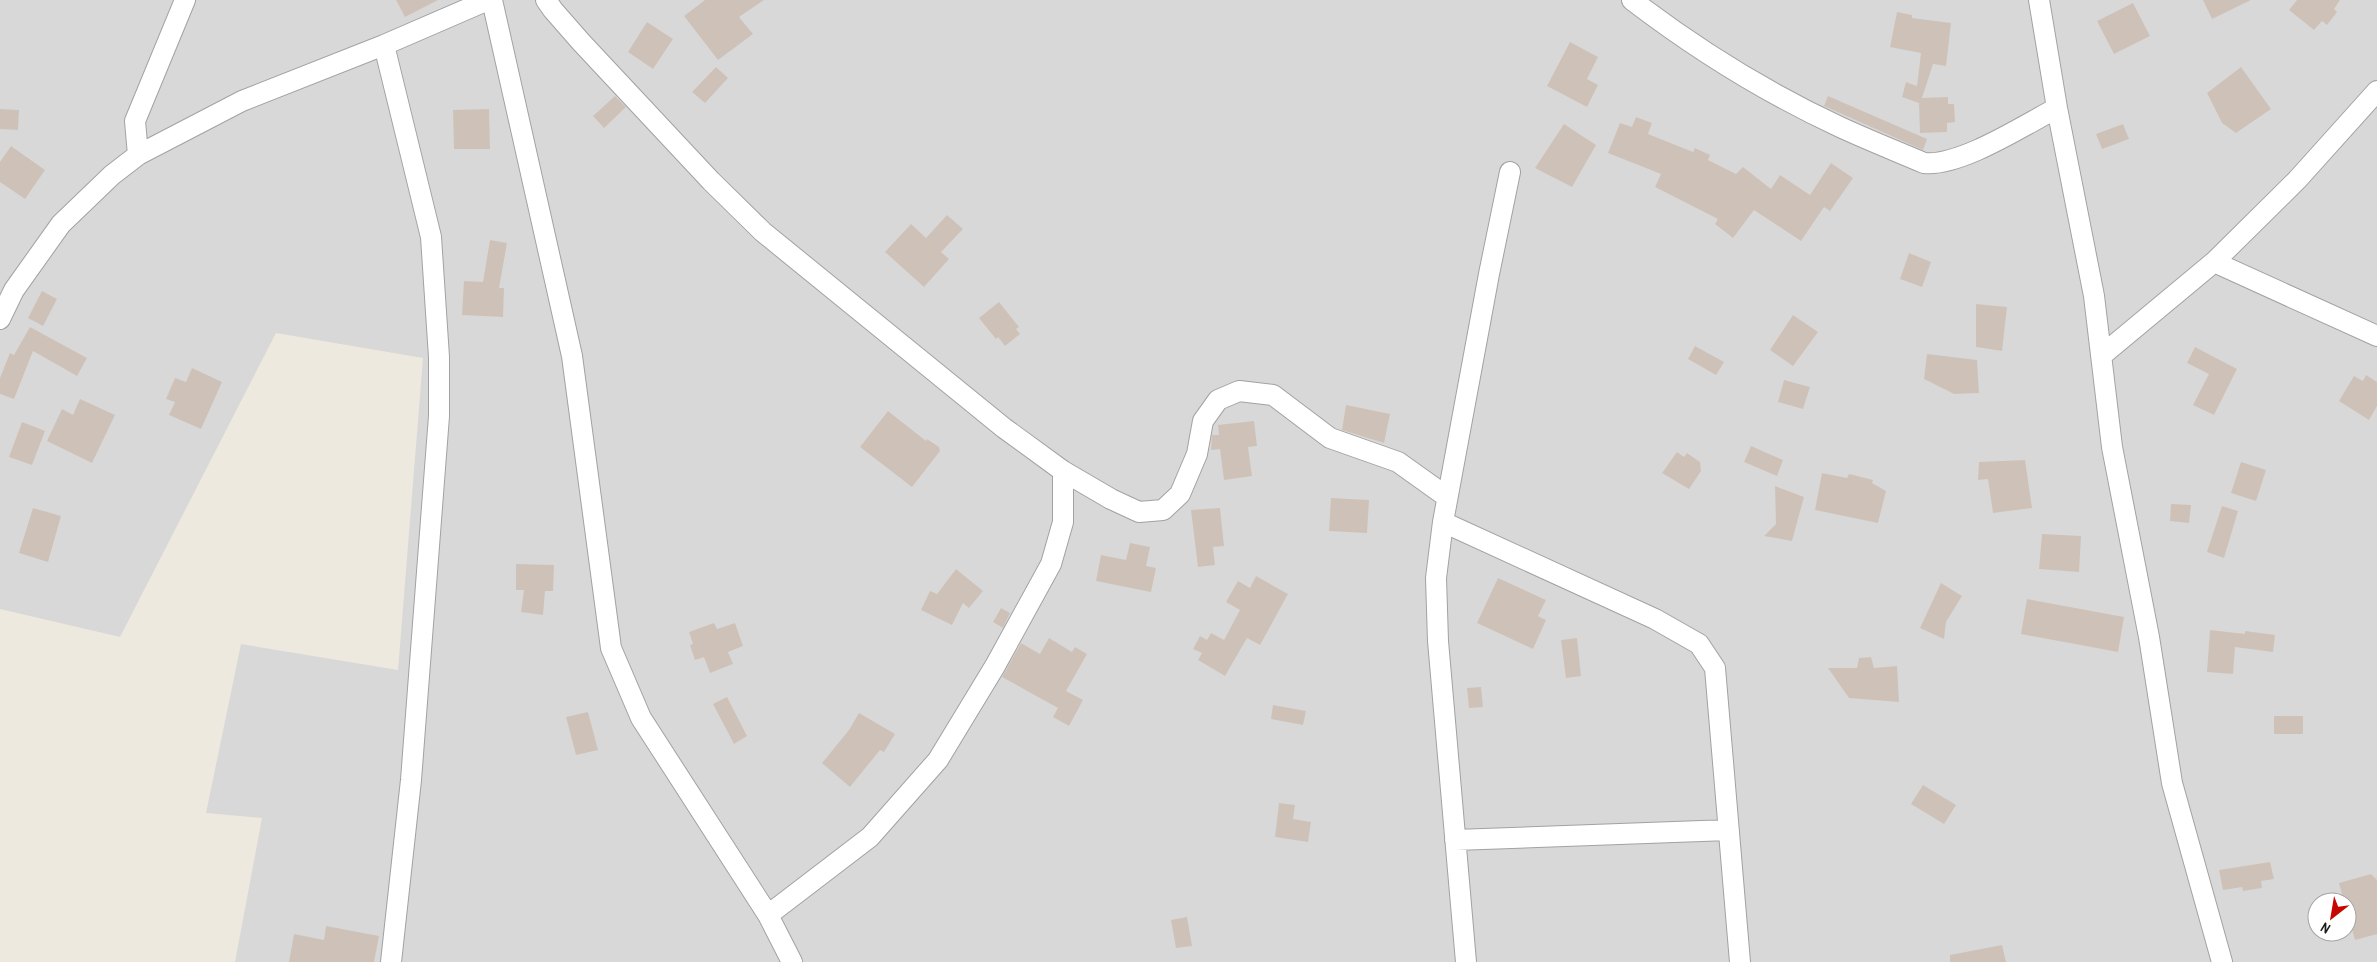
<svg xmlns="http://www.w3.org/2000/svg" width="2377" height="962" viewBox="0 0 2377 962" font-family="'Archivo Narrow',sans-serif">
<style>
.residential{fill:#d9d8d8;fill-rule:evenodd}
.building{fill:#cec2b8}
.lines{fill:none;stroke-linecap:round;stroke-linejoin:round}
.street-casing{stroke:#a2a2a2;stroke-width:22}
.street{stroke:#fff;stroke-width:20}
</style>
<rect width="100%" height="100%" fill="#eee9df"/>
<path class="residential" d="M 0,0 L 2377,0 L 2377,962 L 235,962 L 262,818 L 206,813 L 241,644 L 398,670 L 423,358 L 276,333 L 120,637 L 0,609 ZM 2317,902 L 2347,902 L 2347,932 L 2317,932 Z"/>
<path class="building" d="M 396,0 L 438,0 L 405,17 Z
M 705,0 L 764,0 L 739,17 L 753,34 L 718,60 L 684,16 Z
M 2203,0 L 2251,0 L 2212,19 Z
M 2297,0 L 2340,0 L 2334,9 L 2337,12 L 2327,25 L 2322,21 L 2314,30 L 2289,10 Z
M 2133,3 L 2150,36 L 2114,54 L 2097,21 Z
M 1897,12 L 1912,15 L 1912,18 L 1951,23 L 1946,66 L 1933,64 L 1922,98 L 1948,97 L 1948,104 L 1954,104 L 1955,122 L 1947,123 L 1947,132 L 1920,133 L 1919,103 L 1902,97 L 1906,82 L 1917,86 L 1921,53 L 1890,47 Z
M 647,22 L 673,39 L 653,69 L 628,52 Z
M 1570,42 L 1598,57 L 1587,79 L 1598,85 L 1587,107 L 1547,86 Z
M 716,67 L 728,78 L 705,103 L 692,92 Z
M 2241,67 L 2271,109 L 2236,133 L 2222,123 L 2207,93 Z
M 615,96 L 626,107 L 604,128 L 593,116 Z
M 1828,96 L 1927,139 L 1923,150 L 1824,106 Z
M 0,109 L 19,110 L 18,130 L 0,129 Z
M 489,109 L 490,149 L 454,149 L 453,110 Z
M 1636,117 L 1652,123 L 1648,134 L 1693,152 L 1695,148 L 1710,155 L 1708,160 L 1736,174 L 1743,167 L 1771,189 L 1780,175 L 1810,195 L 1831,163 L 1853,178 L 1830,211 L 1824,207 L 1801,241 L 1754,210 L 1733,238 L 1715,224 L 1718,219 L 1655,187 L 1661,174 L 1608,153 L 1620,123 L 1632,127 Z
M 1564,124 L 1596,145 L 1572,187 L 1535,168 Z
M 2123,124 L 2129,139 L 2102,149 L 2096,134 Z
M 11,146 L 45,170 L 25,199 L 0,182 L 0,162 Z
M 947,215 L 963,229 L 941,252 L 949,259 L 924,287 L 885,252 L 911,224 L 926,238 Z
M 490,240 L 507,243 L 499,288 L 504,288 L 503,317 L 462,315 L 464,281 L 483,282 Z
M 1909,253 L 1931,262 L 1922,287 L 1900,279 Z
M 42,291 L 57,299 L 43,326 L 28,318 Z
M 999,302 L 1019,327 L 1016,329 L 1020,334 L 1005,346 L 998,337 L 996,339 L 979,318 Z
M 1976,304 L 2007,307 L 2002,351 L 1976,347 Z
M 1793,315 L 1818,332 L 1793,366 L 1770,350 Z
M 30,327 L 87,358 L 77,376 L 33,351 L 14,399 L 0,394 L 0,378 L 10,353 L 14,355 Z
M 1695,346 L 1724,362 L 1716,375 L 1688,359 Z
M 2195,347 L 2237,369 L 2214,415 L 2193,405 L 2209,374 L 2187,363 Z
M 1927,354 L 1977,360 L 1979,393 L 1954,394 L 1924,379 Z
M 192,368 L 222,382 L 201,429 L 169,415 L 175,402 L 166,399 L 175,378 L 186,382 Z
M 2366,375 L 2377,382 L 2377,406 L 2369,420 L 2339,401 L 2354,376 L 2363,381 Z
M 1784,380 L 1810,387 L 1803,409 L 1778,402 Z
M 80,399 L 115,415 L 92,463 L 47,441 L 62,409 L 73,415 Z
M 1346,405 L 1390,414 L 1384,443 L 1342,430 Z
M 888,411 L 926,441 L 927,439 L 939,447 L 940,451 L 912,487 L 860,447 Z
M 1254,421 L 1257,446 L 1248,447 L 1252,476 L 1224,480 L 1220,449 L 1211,450 L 1212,435 L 1219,435 L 1218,425 Z
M 22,422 L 45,431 L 32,465 L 9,457 Z
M 1751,446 L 1783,460 L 1777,476 L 1744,462 Z
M 1677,452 L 1684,457 L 1687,453 L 1700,462 L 1701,471 L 1689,489 L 1662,473 Z
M 2025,460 L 2032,508 L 1993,513 L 1988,479 L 1978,480 L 1979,462 Z
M 2241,462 L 2266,470 L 2256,501 L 2231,493 Z
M 1822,473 L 1847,478 L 1849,474 L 1873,480 L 1872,483 L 1886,491 L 1878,523 L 1815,510 Z
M 1775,486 L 1804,497 L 1792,541 L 1764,536 L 1776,524 Z
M 1331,498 L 1369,500 L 1367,533 L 1329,531 Z
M 2171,504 L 2191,505 L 2189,523 L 2170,521 Z
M 2222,506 L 2238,511 L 2224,558 L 2207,552 Z
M 33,508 L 61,516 L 48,562 L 19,553 Z
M 1220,508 L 1224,546 L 1213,547 L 1215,565 L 1198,567 L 1191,510 Z
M 2042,534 L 2081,536 L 2079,572 L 2039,569 Z
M 1130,543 L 1150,547 L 1146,566 L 1156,568 L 1151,592 L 1096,581 L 1101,555 L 1126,560 Z
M 516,564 L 554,565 L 553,591 L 545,591 L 543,615 L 521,612 L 524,590 L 516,590 Z
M 956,569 L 983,591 L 969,608 L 963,603 L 952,625 L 921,610 L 930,591 L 937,594 Z
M 1256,576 L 1288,594 L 1260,645 L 1247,638 L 1225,676 L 1198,660 L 1202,653 L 1193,649 L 1200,636 L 1207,640 L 1211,633 L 1224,640 L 1240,610 L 1226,602 L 1238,581 L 1250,588 Z
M 1498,578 L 1546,600 L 1538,616 L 1546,620 L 1533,649 L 1477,623 Z
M 1941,583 L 1962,596 L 1946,622 L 1944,639 L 1920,628 Z
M 2027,599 L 2124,617 L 2118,652 L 2021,634 Z
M 1001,608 L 1010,613 L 1003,628 L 993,622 Z
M 714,623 L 717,629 L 735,623 L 743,646 L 728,652 L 733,664 L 710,673 L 704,657 L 695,660 L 690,645 L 693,644 L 689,632 Z
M 2210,630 L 2245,634 L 2245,631 L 2275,635 L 2273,652 L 2235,647 L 2233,674 L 2207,672 Z
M 1049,638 L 1072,652 L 1075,647 L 1087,654 L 1066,691 L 1083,700 L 1069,726 L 1053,717 L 1058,708 L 1002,677 L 1021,643 L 1040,654 Z
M 1577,638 L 1581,676 L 1566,678 L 1561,640 Z
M 1871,657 L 1874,668 L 1897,666 L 1899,702 L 1849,698 L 1828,668 L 1857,668 L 1859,658 Z
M 1481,687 L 1483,707 L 1469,708 L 1467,688 Z
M 727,697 L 747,736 L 734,744 L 713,704 Z
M 1273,705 L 1306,711 L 1303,725 L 1271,719 Z
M 588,712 L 598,750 L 576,755 L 566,717 Z
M 859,713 L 895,734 L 884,752 L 880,750 L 850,787 L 822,763 L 849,730 Z
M 2274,716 L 2303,716 L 2303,734 L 2274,734 Z
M 1923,785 L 1956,805 L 1944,824 L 1911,804 Z
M 1279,803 L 1295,805 L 1293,819 L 1311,822 L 1308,842 L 1275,837 Z
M 2270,862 L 2274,879 L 2261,881 L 2262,888 L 2243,891 L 2242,887 L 2223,890 L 2219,870 Z
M 2371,874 L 2377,880 L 2377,934 L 2355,940 L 2347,912 L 2347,902 L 2344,902 L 2339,883 Z
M 1187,917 L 1192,946 L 1176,948 L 1171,920 Z
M 326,926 L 379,936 L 374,962 L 289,962 L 294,934 L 324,940 Z
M 2002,945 L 2006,962 L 1950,962 L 1950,955 Z"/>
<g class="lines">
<g class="street-casing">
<path id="street" d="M 492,0 L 572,356 L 611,648 L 641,718 L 768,915 L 792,962
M 546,0 L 553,10 L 581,42 L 711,181 L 763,232 L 1004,428 L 1063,471 L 1111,499 L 1139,512 L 1163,510 L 1180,494 L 1197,454 L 1203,421 L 1218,400 L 1239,391 L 1273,395 L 1330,438 L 1398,462 L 1447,497
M 1632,0 C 1696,49 1767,93 1840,127 C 1868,140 1896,151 1924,163 C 1960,167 2024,125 2057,108
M 2039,0 L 2057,108 L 2094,296 L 2112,447 L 2149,637 L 2172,783 L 2222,962
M 384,45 L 431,237 L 439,357 L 439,416 L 411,780 L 391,962
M 138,155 L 135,121 L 185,0
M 2214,262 L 2377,336
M 0,319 L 14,290 L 61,224 L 112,175 L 138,155 L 242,101 L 384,45 L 488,0
M 2101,356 L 2214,262 L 2297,180 L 2377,91
M 1443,522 L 1655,619 L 1699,644 L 1715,668 L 1740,962
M 1455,840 L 1729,830
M 768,915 L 870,837 L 938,760 L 995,666 L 1051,564 L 1063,522 L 1063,471
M 1466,962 L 1438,641 L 1436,578 L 1443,522 L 1489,274 L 1510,172"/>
</g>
<use href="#street" class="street"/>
</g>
<g transform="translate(2332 917) rotate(211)"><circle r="24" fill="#ffffff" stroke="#a4a4a4"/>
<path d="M0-4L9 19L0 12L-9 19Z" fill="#c60600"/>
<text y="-8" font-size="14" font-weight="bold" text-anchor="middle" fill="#1b1b1b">N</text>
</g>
</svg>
